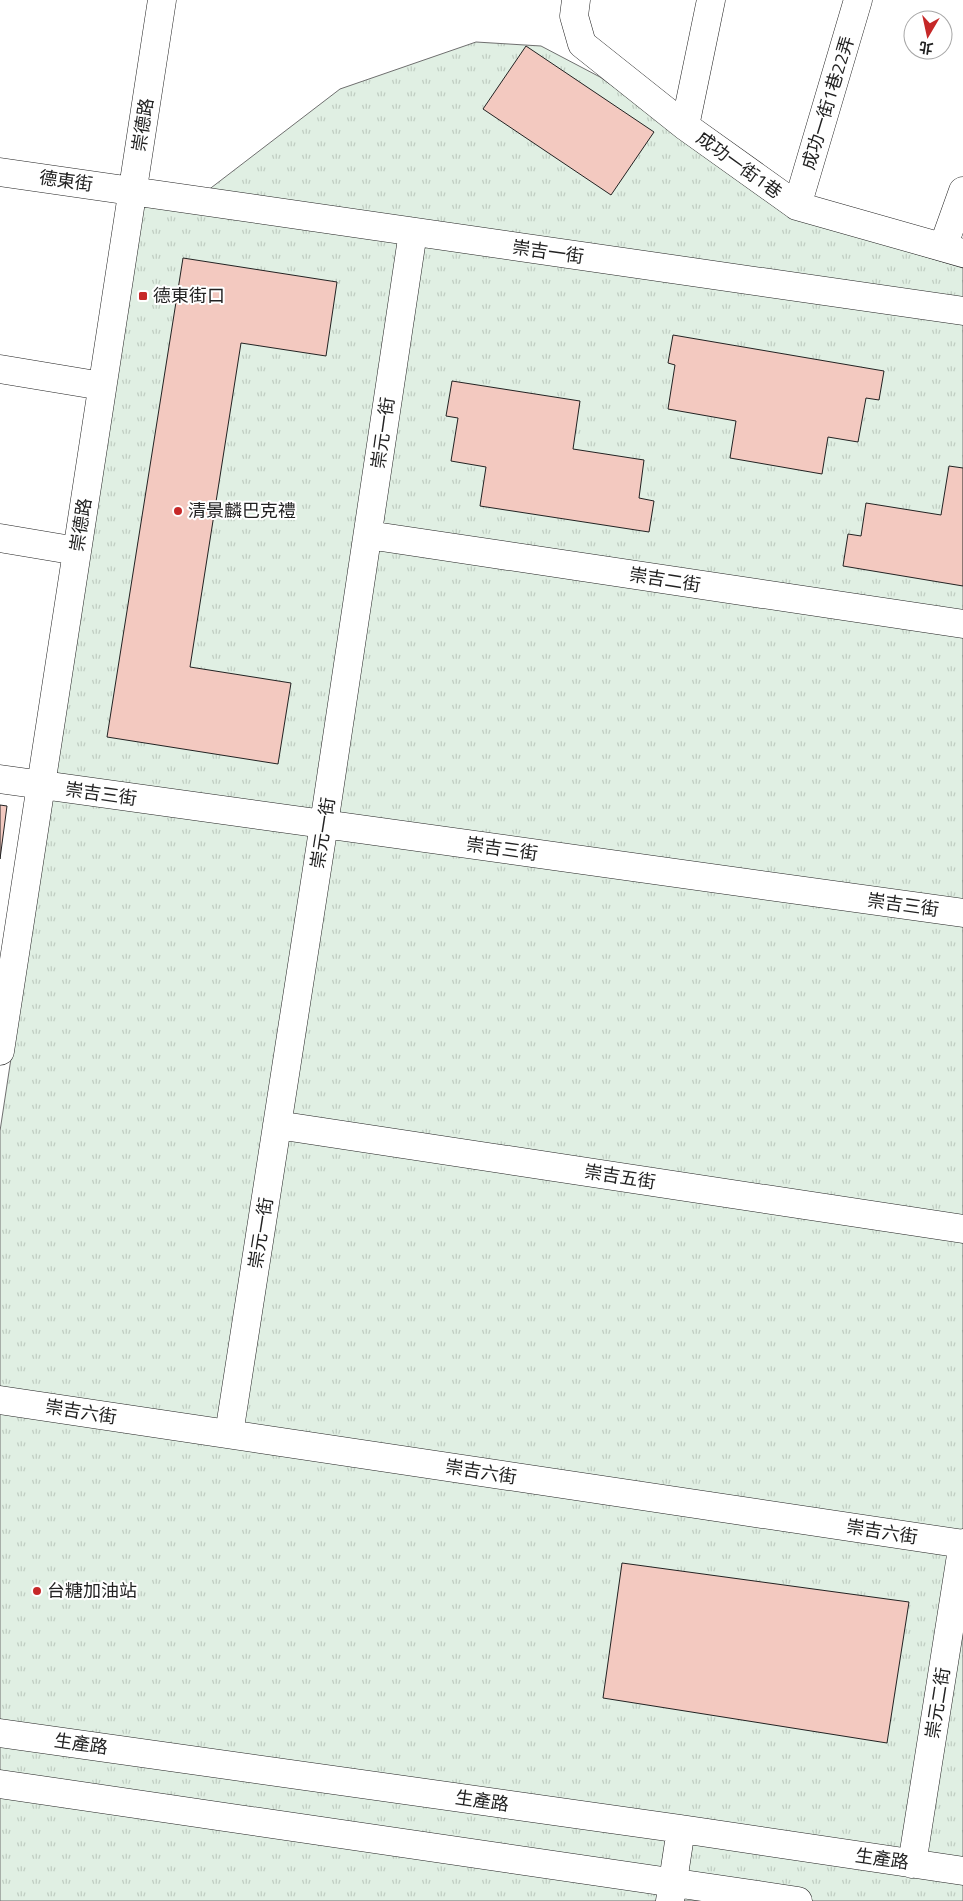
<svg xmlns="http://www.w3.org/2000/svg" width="963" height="1901" viewBox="0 0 963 1901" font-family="'Titillium Web','Noto Sans TC',sans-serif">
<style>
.grass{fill:url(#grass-tufts);stroke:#6f6f6f}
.building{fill:#f3c9c0;stroke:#222}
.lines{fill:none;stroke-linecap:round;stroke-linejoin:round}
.minor-casing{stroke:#222;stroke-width:29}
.minor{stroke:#fff;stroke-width:28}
.poi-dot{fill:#c62828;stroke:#fff;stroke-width:2}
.labels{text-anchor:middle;stroke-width:4;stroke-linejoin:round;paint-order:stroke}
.street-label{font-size:18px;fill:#222;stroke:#fff}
.poi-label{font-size:18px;fill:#222;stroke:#fff;text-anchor:start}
</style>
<defs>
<pattern id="grass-tufts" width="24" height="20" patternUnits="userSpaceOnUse" patternTransform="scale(1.25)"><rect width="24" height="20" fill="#e0efe3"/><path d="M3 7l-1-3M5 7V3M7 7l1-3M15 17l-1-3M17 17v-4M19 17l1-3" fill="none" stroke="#c0cdc2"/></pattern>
</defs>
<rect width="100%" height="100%" fill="#fff"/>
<path class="grass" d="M 476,42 L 541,46 L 600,77 L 794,217 L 963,268 L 963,1901 L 0,1901 L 0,1131 L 141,201 L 203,194 L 340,89 Z"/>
<path class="building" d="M 526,46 L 654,132 L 611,195 L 483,109 Z
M 183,258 L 337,282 L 326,356 L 241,343 L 190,667 L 291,683 L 278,764 L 107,737 Z
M 673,335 L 884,371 L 879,400 L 866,398 L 858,442 L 828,437 L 822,474 L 730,458 L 736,421 L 668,409 L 675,365 L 668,363 Z
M 452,381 L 580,401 L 573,449 L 644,460 L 639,498 L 654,501 L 649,532 L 480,506 L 486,467 L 451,461 L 458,418 L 446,416 Z
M 949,466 L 963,468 L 963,586 L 843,566 L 848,534 L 861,536 L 866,503 L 941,515 Z
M 0,805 L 7,806 L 0,859 Z
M 622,1563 L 909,1602 L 887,1743 L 603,1698 Z"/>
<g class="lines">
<g class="minor-casing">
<path id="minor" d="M 576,0 L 574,16 L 582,44 L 685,126 L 797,206 L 963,253
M 685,126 L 711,0
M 0,172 L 963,311
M 797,206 L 858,0
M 943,247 L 963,191
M 0,369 L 102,386
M 368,535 L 963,624
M 0,538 L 77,551
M 0,779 L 963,913
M 0,1051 L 162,0
M 277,1125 L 963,1229
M 0,1400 L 963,1544
M 229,1434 L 324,824 L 413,232
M 0,1733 L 681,1829 L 963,1871
M 0,1784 L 798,1901
M 912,1864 L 963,1543
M 670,1901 L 681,1829"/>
</g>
<use href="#minor" class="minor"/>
</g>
<g class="poi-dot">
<rect x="138" y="291" width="10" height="10" rx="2.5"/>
<circle cx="178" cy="511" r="5"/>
<circle cx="37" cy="1591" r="5"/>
</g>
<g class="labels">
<g class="street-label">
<text transform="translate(828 103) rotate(-73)" y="6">成功一街1巷22弄</text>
<text transform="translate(143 125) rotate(-81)" y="6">崇德路</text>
<text transform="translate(739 165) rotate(36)" y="6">成功一街1巷</text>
<text transform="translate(66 181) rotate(8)" y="6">德東街</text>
<text transform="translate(548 252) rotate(8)" y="6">崇吉一街</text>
<text transform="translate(383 433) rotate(-82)" y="6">崇元一街</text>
<text transform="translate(81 525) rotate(-81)" y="6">崇德路</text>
<text transform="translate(665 580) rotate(9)" y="6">崇吉二街</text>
<text transform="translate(101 794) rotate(8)" y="6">崇吉三街</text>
<text transform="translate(323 833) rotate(-81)" y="6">崇元一街</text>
<text transform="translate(502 849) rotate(8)" y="6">崇吉三街</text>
<text transform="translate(903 905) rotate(8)" y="6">崇吉三街</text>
<text transform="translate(620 1177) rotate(9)" y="6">崇吉五街</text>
<text transform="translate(261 1233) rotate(-81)" y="6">崇元一街</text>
<text transform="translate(81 1412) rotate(9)" y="6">崇吉六街</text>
<text transform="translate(481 1472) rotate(9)" y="6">崇吉六街</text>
<text transform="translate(882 1532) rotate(9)" y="6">崇吉六街</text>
<text transform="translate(938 1703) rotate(-81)" y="6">崇元二街</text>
<text transform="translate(81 1744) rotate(8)" y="6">生產路</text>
<text transform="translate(482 1801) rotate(8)" y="6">生產路</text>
<text transform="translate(882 1859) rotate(8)" y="6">生產路</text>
</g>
<g class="poi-label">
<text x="153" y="302">德東街口</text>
<text x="188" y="517">清景麟巴克禮</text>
<text x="47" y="1597">台糖加油站</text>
</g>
</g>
<g transform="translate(928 35) rotate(189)"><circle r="24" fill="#ffffff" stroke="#a7a7a7"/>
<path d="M0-4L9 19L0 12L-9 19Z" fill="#c62828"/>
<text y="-8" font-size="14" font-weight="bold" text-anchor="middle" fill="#222222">北</text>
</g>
</svg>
